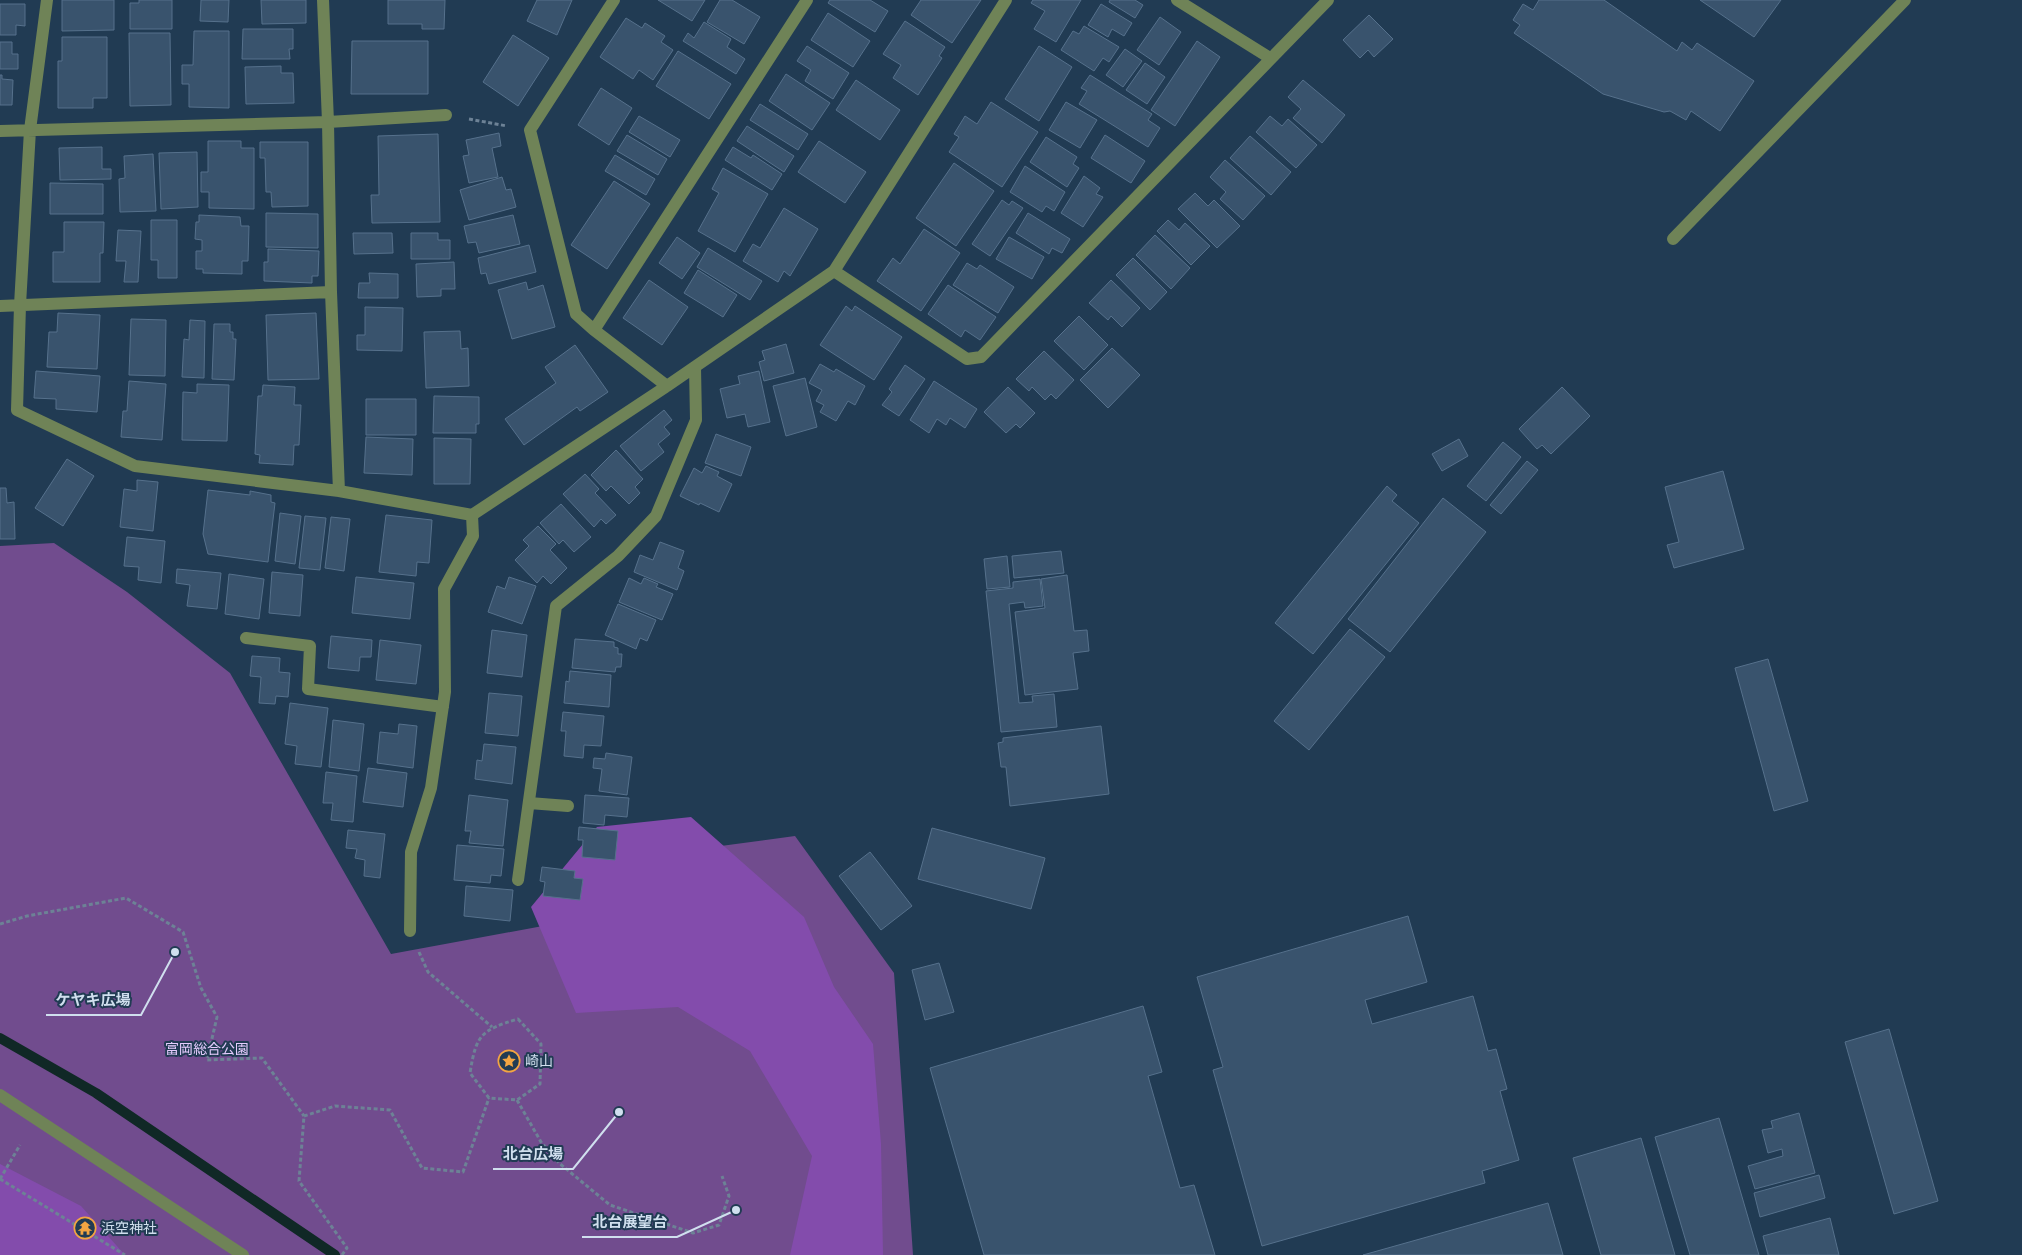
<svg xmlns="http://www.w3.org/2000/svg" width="2022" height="1255" viewBox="0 0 2022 1255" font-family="'Nunito Sans','Noto Sans JP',sans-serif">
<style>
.green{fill:#714c8e}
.forest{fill:#834cac}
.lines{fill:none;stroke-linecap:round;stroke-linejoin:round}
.stream{stroke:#102826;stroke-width:10}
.building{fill:#39536d;stroke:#56718c}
.path{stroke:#6d8296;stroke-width:3;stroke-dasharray:4 2.5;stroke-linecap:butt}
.minor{stroke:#6f8357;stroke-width:12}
.labels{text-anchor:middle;stroke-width:4;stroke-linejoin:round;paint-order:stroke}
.park-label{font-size:14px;fill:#e6ccfe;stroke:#213b53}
.poi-label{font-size:14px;fill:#d0dfee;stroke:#213b53;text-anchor:start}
.leader{fill:none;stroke:#d0dfee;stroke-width:2}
.callout-dot{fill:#d0dfee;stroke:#213b53;stroke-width:2}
.callout-label{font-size:15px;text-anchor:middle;font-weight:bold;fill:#d0dfee;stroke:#213b53;stroke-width:4;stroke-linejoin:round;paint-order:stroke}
</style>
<rect width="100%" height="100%" fill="#213b53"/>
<path class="green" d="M 54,543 L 127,592 L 230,673 L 391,954 L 575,920 L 638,857 L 795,836 L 894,973 L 913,1255 L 0,1255 L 0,546 Z"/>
<path class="forest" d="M 691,817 L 804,917 L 834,987 L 873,1044 L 881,1144 L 883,1255 L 790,1255 L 812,1156 L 750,1051 L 678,1007 L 576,1013 L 531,907 L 597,827 Z
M 0,1164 L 81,1206 L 125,1255 L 0,1255 Z"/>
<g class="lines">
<path class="stream" d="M 0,1038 L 96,1093 L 335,1255"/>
</g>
<path class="building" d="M 62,0 L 114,0 L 114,30 L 62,31 Z
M 139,0 L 172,0 L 172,29 L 130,29 L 130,3 L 139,3 Z
M 201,0 L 229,0 L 228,22 L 200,21 Z
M 261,0 L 306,0 L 306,23 L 262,24 Z
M 388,0 L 445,0 L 444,29 L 422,29 L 422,24 L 388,24 Z
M 537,0 L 572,0 L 557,35 L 527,21 Z
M 658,0 L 705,0 L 692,21 Z
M 720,0 L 732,0 L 760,17 L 744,44 L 707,22 Z
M 830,0 L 870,0 L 888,11 L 875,32 L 828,3 Z
M 921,0 L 981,0 L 952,43 L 911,15 Z
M 1033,0 L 1081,0 L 1056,42 L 1034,29 L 1045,11 L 1031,3 Z
M 1110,0 L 1135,0 L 1143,5 L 1135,18 L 1109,2 Z
M 1539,0 L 1604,0 L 1677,51 L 1682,42 L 1692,50 L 1697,43 L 1754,81 L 1720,131 L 1691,111 L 1686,120 L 1670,111 L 1664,112 L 1603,94 L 1514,33 L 1520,25 L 1513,20 L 1523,4 L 1533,10 Z
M 1700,0 L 1781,0 L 1754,37 Z
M 0,4 L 25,4 L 25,26 L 16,25 L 16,35 L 0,35 Z
M 1101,4 L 1132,23 L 1124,36 L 1112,29 L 1108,37 L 1088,25 Z
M 828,13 L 870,41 L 853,67 L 811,40 Z
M 1369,15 L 1393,39 L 1374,57 L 1368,50 L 1360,58 L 1343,40 Z
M 1160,17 L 1181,32 L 1159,65 L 1137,50 Z
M 626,18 L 642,28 L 645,23 L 665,36 L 661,42 L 673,50 L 653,80 L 639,70 L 633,79 L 600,57 Z
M 905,21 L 945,47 L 939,56 L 942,58 L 918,95 L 893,78 L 901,65 L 883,54 Z
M 704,22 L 731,39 L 727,47 L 745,59 L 736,74 L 683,41 L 688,33 L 694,38 Z
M 1084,26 L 1119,47 L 1109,62 L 1103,58 L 1094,71 L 1061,50 L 1073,31 L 1079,34 Z
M 243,29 L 293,29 L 293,49 L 289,49 L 290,59 L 242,59 Z
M 194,31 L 229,31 L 229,108 L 189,107 L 189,84 L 182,84 L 182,65 L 193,65 Z
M 129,33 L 170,33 L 171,105 L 130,106 Z
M 513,35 L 549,58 L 518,106 L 483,82 Z
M 62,37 L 107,37 L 107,98 L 93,98 L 93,108 L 58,108 L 58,61 L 62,61 Z
M 352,41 L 428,41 L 428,94 L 351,94 Z
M 1197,41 L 1220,57 L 1175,126 L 1151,110 Z
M 0,42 L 12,42 L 12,54 L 18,54 L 18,69 L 0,69 Z
M 807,46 L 849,73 L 833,99 L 805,81 L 811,70 L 797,61 Z
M 1039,46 L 1072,67 L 1039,121 L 1005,99 Z
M 1125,49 L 1142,61 L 1123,87 L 1106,75 Z
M 678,51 L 731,84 L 709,119 L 656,86 Z
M 1145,63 L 1165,77 L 1147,104 L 1126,90 Z
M 281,66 L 281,73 L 293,73 L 294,103 L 246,104 L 245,67 Z
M 786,74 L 830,103 L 812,130 L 769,101 Z
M 0,75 L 2,75 L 2,79 L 13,80 L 12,105 L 0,105 Z
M 1090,75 L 1152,114 L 1148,120 L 1160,128 L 1148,147 L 1079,104 L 1087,91 L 1081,88 Z
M 856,80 L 900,110 L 880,140 L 836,110 Z
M 1303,80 L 1345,115 L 1322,143 L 1293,118 L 1301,109 L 1288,97 Z
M 601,88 L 632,108 L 609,145 L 578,125 Z
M 991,102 L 1038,132 L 1002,187 L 949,152 L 959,137 L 954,134 L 965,116 L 977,124 Z
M 1066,102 L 1097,120 L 1080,148 L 1049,130 Z
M 760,104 L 808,134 L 798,150 L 750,120 Z
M 639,116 L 680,140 L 670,157 L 629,132 Z
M 1270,116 L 1282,126 L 1288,119 L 1317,145 L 1296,168 L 1256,132 Z
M 747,126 L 794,156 L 784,172 L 737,141 Z
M 499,133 L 501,146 L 492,148 L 498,177 L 469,183 L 463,156 L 469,155 L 466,140 Z
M 438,134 L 440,222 L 372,223 L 371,195 L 379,195 L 378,136 Z
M 627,135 L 667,159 L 658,175 L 617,151 Z
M 1105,135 L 1145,161 L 1131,183 L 1091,158 Z
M 1250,136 L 1291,172 L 1271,195 L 1230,158 Z
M 1046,137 L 1077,157 L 1073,164 L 1079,168 L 1067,187 L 1030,162 Z
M 208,141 L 241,141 L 241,148 L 254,148 L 254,209 L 209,208 L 209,192 L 201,192 L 201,172 L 208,172 Z
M 819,141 L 866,172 L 845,203 L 798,172 Z
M 260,142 L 308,142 L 308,206 L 272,207 L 271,192 L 266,192 L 265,158 L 260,158 Z
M 102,147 L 102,169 L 111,169 L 111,179 L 60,180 L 59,148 Z
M 733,147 L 751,158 L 753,155 L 782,174 L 772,190 L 725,160 Z
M 197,152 L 198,207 L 161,209 L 159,153 Z
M 153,154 L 156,211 L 120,212 L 119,179 L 125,178 L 124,156 Z
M 615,155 L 655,179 L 646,195 L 605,171 Z
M 1225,160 L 1265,196 L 1243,220 L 1220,199 L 1226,192 L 1210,177 Z
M 954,163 L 994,191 L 956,246 L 916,218 Z
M 1025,166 L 1065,192 L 1054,211 L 1046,206 L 1042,212 L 1010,192 Z
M 723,168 L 768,194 L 735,252 L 698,231 L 719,193 L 712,189 Z
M 1084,176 L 1100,188 L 1096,194 L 1103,197 L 1083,227 L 1061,213 Z
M 502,177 L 506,190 L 511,189 L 516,207 L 469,220 L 460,190 Z
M 614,181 L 650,204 L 607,269 L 571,245 Z
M 50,183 L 103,184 L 103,214 L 50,214 Z
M 1195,193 L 1208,206 L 1214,200 L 1240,226 L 1217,248 L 1178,209 Z
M 1002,200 L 1009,205 L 1012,201 L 1023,208 L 990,256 L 972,244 Z
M 784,208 L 818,229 L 790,276 L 784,271 L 778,282 L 743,261 L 753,244 L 760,248 Z
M 266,213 L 318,214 L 318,248 L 266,247 Z
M 1028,213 L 1070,239 L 1062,253 L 1052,248 L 1049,254 L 1016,233 Z
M 199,215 L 240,217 L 241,226 L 249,226 L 248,261 L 242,261 L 242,274 L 203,273 L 203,269 L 196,269 L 196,251 L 202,251 L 202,240 L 195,239 L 196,222 L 199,222 Z
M 513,215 L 520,244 L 479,253 L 476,242 L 468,243 L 464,226 Z
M 151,220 L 177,220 L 177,278 L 158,278 L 158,260 L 151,260 Z
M 1168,220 L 1179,230 L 1185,223 L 1210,246 L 1191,265 L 1157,231 Z
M 64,222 L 104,222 L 103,253 L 100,253 L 100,282 L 53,282 L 53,252 L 64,252 Z
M 924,229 L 960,253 L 921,311 L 877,281 L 893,258 L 900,264 Z
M 118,230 L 141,231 L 138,282 L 124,282 L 126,261 L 116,261 Z
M 353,233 L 392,233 L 393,253 L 354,254 Z
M 411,233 L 438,233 L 438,240 L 450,240 L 450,259 L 411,259 Z
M 1155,235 L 1190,268 L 1171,289 L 1136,255 Z
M 677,237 L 700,253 L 682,279 L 659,263 Z
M 1009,237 L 1044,257 L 1032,279 L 996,259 Z
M 529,245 L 536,272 L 489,284 L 486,273 L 481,274 L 478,258 Z
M 708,248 L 762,281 L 750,300 L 697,267 Z
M 268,249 L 319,251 L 318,276 L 312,276 L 312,283 L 264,281 L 264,262 L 268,262 Z
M 1133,258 L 1167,292 L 1150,310 L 1116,275 Z
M 454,262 L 455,289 L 441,289 L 441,296 L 417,297 L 416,264 Z
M 967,263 L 977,269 L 980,265 L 1014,287 L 998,313 L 953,285 Z
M 698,270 L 737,295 L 723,317 L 684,293 Z
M 369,273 L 398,274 L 398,298 L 358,298 L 359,283 L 370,283 Z
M 649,280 L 688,307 L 662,345 L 623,318 Z
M 1111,280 L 1140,308 L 1122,327 L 1111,316 L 1108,320 L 1089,303 Z
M 526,282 L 528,290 L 543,285 L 555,327 L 512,339 L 498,290 Z
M 948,285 L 996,317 L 980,340 L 965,330 L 961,337 L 928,314 Z
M 846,306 L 852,311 L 855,306 L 902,337 L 874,380 L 820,345 Z
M 365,307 L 403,308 L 402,351 L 357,350 L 357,335 L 365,335 Z
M 58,313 L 100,315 L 97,369 L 47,367 L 49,332 L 57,332 Z
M 316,313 L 319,379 L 268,380 L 266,315 Z
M 1079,316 L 1108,345 L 1084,370 L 1054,341 Z
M 131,319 L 166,320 L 165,376 L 129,375 Z
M 190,320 L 205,321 L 204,378 L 182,377 L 184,339 L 189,340 Z
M 214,324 L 230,324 L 230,332 L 233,332 L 233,339 L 236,339 L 234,380 L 212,379 Z
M 460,331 L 461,349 L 468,348 L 469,386 L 426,388 L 424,332 Z
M 786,344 L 794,373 L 764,381 L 759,362 L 765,360 L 762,351 Z
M 575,345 L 608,392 L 580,411 L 577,407 L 524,445 L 505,419 L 556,383 L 545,367 Z
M 1112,348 L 1140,375 L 1108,408 L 1080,380 Z
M 1044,351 L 1074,380 L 1056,399 L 1051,394 L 1045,400 L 1032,387 L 1029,391 L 1016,379 Z
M 820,364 L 834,372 L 836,369 L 865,386 L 855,405 L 848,401 L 836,421 L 820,412 L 824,405 L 816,401 L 822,390 L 809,383 Z
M 905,365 L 925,379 L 899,416 L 882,405 L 892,392 L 889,389 Z
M 36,371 L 100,376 L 97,412 L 56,409 L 56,399 L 34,398 Z
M 759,371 L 770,422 L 748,427 L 745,414 L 727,418 L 720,389 L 740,384 L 738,376 Z
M 805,378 L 817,427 L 786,436 L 773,386 Z
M 129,381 L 166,384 L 162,440 L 121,437 L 123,411 L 127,411 Z
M 934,381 L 977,409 L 965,428 L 950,418 L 946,425 L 937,419 L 929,433 L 910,420 Z
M 197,384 L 229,385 L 227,441 L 182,440 L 183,392 L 197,393 Z
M 263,385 L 295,387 L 294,405 L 301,405 L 299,445 L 294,445 L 293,465 L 259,463 L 260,455 L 255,454 L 258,396 L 262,396 Z
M 1008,387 L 1035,413 L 1020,428 L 1016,424 L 1006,433 L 984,412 Z
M 1562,387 L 1590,416 L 1551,454 L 1542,445 L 1537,449 L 1519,429 Z
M 434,396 L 479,397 L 479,424 L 476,424 L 476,433 L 433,433 Z
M 366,399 L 416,399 L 416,435 L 366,435 Z
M 664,410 L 672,420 L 664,427 L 670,434 L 658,444 L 664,452 L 641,471 L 620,446 Z
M 716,434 L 751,447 L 741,476 L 705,463 Z
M 366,437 L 413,439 L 412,475 L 364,473 Z
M 434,438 L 471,439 L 470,484 L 434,484 Z
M 1459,439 L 1468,456 L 1442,471 L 1432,454 Z
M 1503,442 L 1521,457 L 1486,501 L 1467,486 Z
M 616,450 L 643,479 L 635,487 L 640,493 L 629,504 L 611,486 L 606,491 L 591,475 Z
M 67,459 L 94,476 L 63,526 L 35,508 Z
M 1527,461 L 1538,470 L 1501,514 L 1490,505 Z
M 706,466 L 719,472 L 717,476 L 732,484 L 719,512 L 700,503 L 699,505 L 680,496 L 694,468 L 702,473 Z
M 1723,471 L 1744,549 L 1674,568 L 1667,545 L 1679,542 L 1665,487 Z
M 585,474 L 599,489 L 595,493 L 616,515 L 606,524 L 601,519 L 594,527 L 563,494 Z
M 137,480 L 158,482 L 153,531 L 120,527 L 124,489 L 137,491 Z
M 1387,486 L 1397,495 L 1392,501 L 1419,523 L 1313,654 L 1275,623 Z
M 0,488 L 6,488 L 7,503 L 14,502 L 15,539 L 0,539 Z
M 208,490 L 250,495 L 250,491 L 271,495 L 271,502 L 275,503 L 268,562 L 208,554 L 203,534 Z
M 1443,498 L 1486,532 L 1390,652 L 1348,619 Z
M 561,504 L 591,537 L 574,552 L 563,540 L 559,544 L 540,523 Z
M 280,513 L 301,516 L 295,564 L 275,561 Z
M 386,515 L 432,520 L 429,563 L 417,562 L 416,576 L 379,572 Z
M 305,516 L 326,518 L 320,570 L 299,568 Z
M 331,517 L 350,519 L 344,571 L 325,568 Z
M 538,526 L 556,544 L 550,550 L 567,568 L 551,584 L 543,576 L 537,583 L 515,560 L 529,546 L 523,540 Z
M 127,537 L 165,541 L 161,583 L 138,580 L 139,567 L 124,566 Z
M 660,542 L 684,551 L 678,568 L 684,571 L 677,590 L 634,572 L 640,555 L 653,560 Z
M 1061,551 L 1064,573 L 1014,578 L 1012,556 Z
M 1007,556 L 1010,587 L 987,589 L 984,559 Z
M 177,569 L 221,573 L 217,609 L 187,606 L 190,585 L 176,583 Z
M 272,572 L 303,575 L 300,616 L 269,613 Z
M 229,574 L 264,579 L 259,619 L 225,614 Z
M 1067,575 L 1074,631 L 1087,630 L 1089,651 L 1073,653 L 1078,689 L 1025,695 L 1015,612 L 1045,608 L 1041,579 Z
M 356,577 L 414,583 L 410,619 L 352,613 Z
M 509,577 L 536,586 L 522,624 L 488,612 L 497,586 L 505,589 Z
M 629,578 L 641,584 L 644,578 L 658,584 L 656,587 L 673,594 L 662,620 L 619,602 Z
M 1040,579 L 1043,606 L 1025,608 L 1024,602 L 1009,604 L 1019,703 L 1033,702 L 1032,696 L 1054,694 L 1057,727 L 1001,732 L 986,591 L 1013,588 L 1013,582 Z
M 618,604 L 656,620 L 647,641 L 640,638 L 636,649 L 605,635 Z
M 1350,629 L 1385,657 L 1309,750 L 1274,721 Z
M 492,630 L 527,635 L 522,677 L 487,673 Z
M 331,636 L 372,640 L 371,657 L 360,657 L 359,671 L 328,668 Z
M 575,639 L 614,642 L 614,647 L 618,648 L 618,654 L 622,654 L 621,667 L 616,667 L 615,672 L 572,668 Z
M 380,640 L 421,645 L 416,684 L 376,680 Z
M 252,656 L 280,658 L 279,672 L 290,673 L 288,697 L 276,696 L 275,704 L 259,703 L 261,677 L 250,676 Z
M 1768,659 L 1808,801 L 1774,811 L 1735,668 Z
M 570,671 L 611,675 L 609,707 L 564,703 L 566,681 L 569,682 Z
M 489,693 L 522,696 L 518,736 L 485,733 Z
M 290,703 L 328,708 L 321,767 L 295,764 L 297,746 L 285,744 Z
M 563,712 L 604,716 L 601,746 L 584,745 L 583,758 L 564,756 L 566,731 L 561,731 Z
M 333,720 L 364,724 L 359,771 L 329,767 Z
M 399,724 L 417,726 L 413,768 L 377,763 L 380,732 L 398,734 Z
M 1101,726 L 1109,794 L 1010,806 L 1006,767 L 1001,767 L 998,743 L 1003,742 L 1003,738 Z
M 484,744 L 516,747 L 512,784 L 475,779 L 477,760 L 482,761 Z
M 606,753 L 632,757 L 627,795 L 599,791 L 602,769 L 593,768 L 594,758 L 605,759 Z
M 368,768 L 407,773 L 403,807 L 363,802 Z
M 326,772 L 357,776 L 353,822 L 331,820 L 333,803 L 323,803 Z
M 469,795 L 508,800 L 503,846 L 469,843 L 471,831 L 465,831 Z
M 585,795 L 629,798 L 627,817 L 605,815 L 604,825 L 583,823 Z
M 579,827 L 618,831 L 615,860 L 582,857 L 583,840 L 578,840 Z
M 932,828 L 1045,858 L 1031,909 L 918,879 Z
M 348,830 L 385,834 L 380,878 L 364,876 L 365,860 L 355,858 L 357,849 L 346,848 Z
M 457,845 L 504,849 L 501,876 L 491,875 L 490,883 L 454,880 Z
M 870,852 L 912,906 L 881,930 L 839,876 Z
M 542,867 L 575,871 L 574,878 L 583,879 L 580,900 L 543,896 L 545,882 L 540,881 Z
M 466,886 L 513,890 L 510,921 L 464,916 Z
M 1408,916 L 1427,982 L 1365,1000 L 1372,1024 L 1473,996 L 1488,1051 L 1496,1049 L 1507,1089 L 1500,1091 L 1519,1160 L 1482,1171 L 1485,1183 L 1262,1246 L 1213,1070 L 1223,1067 L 1197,977 Z
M 939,963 L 954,1012 L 925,1020 L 912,970 Z
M 1143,1006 L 1162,1072 L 1148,1076 L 1180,1188 L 1194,1185 L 1215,1255 L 984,1255 L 930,1068 Z
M 1889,1029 L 1938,1201 L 1894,1214 L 1845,1042 Z
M 1799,1113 L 1815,1173 L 1755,1189 L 1748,1166 L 1783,1156 L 1782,1149 L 1768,1153 L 1762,1130 L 1773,1128 L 1771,1121 Z
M 1719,1118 L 1759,1255 L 1690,1255 L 1655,1137 Z
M 1641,1138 L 1675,1255 L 1601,1255 L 1573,1158 Z
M 1819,1175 L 1825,1198 L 1760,1217 L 1754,1193 Z
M 1548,1203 L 1563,1255 L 1363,1255 Z
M 1830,1218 L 1839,1255 L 1768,1255 L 1763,1236 Z"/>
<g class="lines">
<path class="path" d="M 469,119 L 507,126
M 0,924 L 27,916 L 126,898 L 183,932 L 201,988 L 217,1017 L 207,1060 L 262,1058 L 304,1116
M 419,952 L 428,972 L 492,1027
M 518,1019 L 541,1044 L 540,1084 L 517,1100 L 489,1098 L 470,1073 C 476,1035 481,1030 518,1019 Z
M 517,1100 L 541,1142 L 559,1163 L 610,1205 L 693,1233 L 719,1225 L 729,1196 L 722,1176
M 0,1179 L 125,1255
M 0,1179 L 20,1145
M 342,1255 L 347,1248 L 299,1181 L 304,1116 L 335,1106 L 390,1110 L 422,1168 L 463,1172 L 489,1098"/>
<path class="minor" d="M 47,0 L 30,130 L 20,305 L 17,410 L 135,466 L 339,491 L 472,515 L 667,386 L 834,271 L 1006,0
M 323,0 L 328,122 L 331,292 L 339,491
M 614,0 L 530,130 L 576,314 L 594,330 L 667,386
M 1177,0 L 1270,58
M 0,131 L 328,122 L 446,115
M 1673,239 L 1905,0
M 834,271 L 967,359 L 981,357 L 1328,0
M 0,306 L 331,292
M 594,330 L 807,0
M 246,638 L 310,646 L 308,689 L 443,707
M 529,803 L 568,806
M 518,880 L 556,606 L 618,556 L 656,516 L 696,420 L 695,367
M 410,931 L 411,852 L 431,788 L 445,692 L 444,589 L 473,536 L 472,515
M 0,1095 L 243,1255"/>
</g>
<defs>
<g id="sight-ring" transform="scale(1.125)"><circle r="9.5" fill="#213b53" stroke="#f3a542" stroke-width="1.5"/><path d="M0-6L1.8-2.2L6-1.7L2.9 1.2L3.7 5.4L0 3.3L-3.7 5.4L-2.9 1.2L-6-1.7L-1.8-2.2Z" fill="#f3a542"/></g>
<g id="temple-ring" transform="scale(1.125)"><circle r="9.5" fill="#213b53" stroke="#f3a542" stroke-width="1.5"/><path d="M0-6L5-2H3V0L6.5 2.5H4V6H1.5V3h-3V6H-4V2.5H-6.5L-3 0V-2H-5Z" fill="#f3a542"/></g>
</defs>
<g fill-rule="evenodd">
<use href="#sight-ring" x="509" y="1061"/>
<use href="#temple-ring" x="85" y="1228"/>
</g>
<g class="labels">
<g class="park-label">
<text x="207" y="1054">富岡総合公園</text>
</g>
<g class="poi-label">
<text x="525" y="1066">崎山</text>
<text x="101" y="1233">浜空神社</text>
</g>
</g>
<path class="leader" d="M175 952L141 1015H46M619 1112L573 1169H493M736 1210L677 1237H582"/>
<g class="callout-dot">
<circle cx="175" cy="952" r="5"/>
<circle cx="619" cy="1112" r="5"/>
<circle cx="736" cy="1210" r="5"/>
</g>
<g class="callout-label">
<text x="93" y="1005">ケヤキ広場</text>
<text x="533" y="1159">北台広場</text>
<text x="630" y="1227">北台展望台</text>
</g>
</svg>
